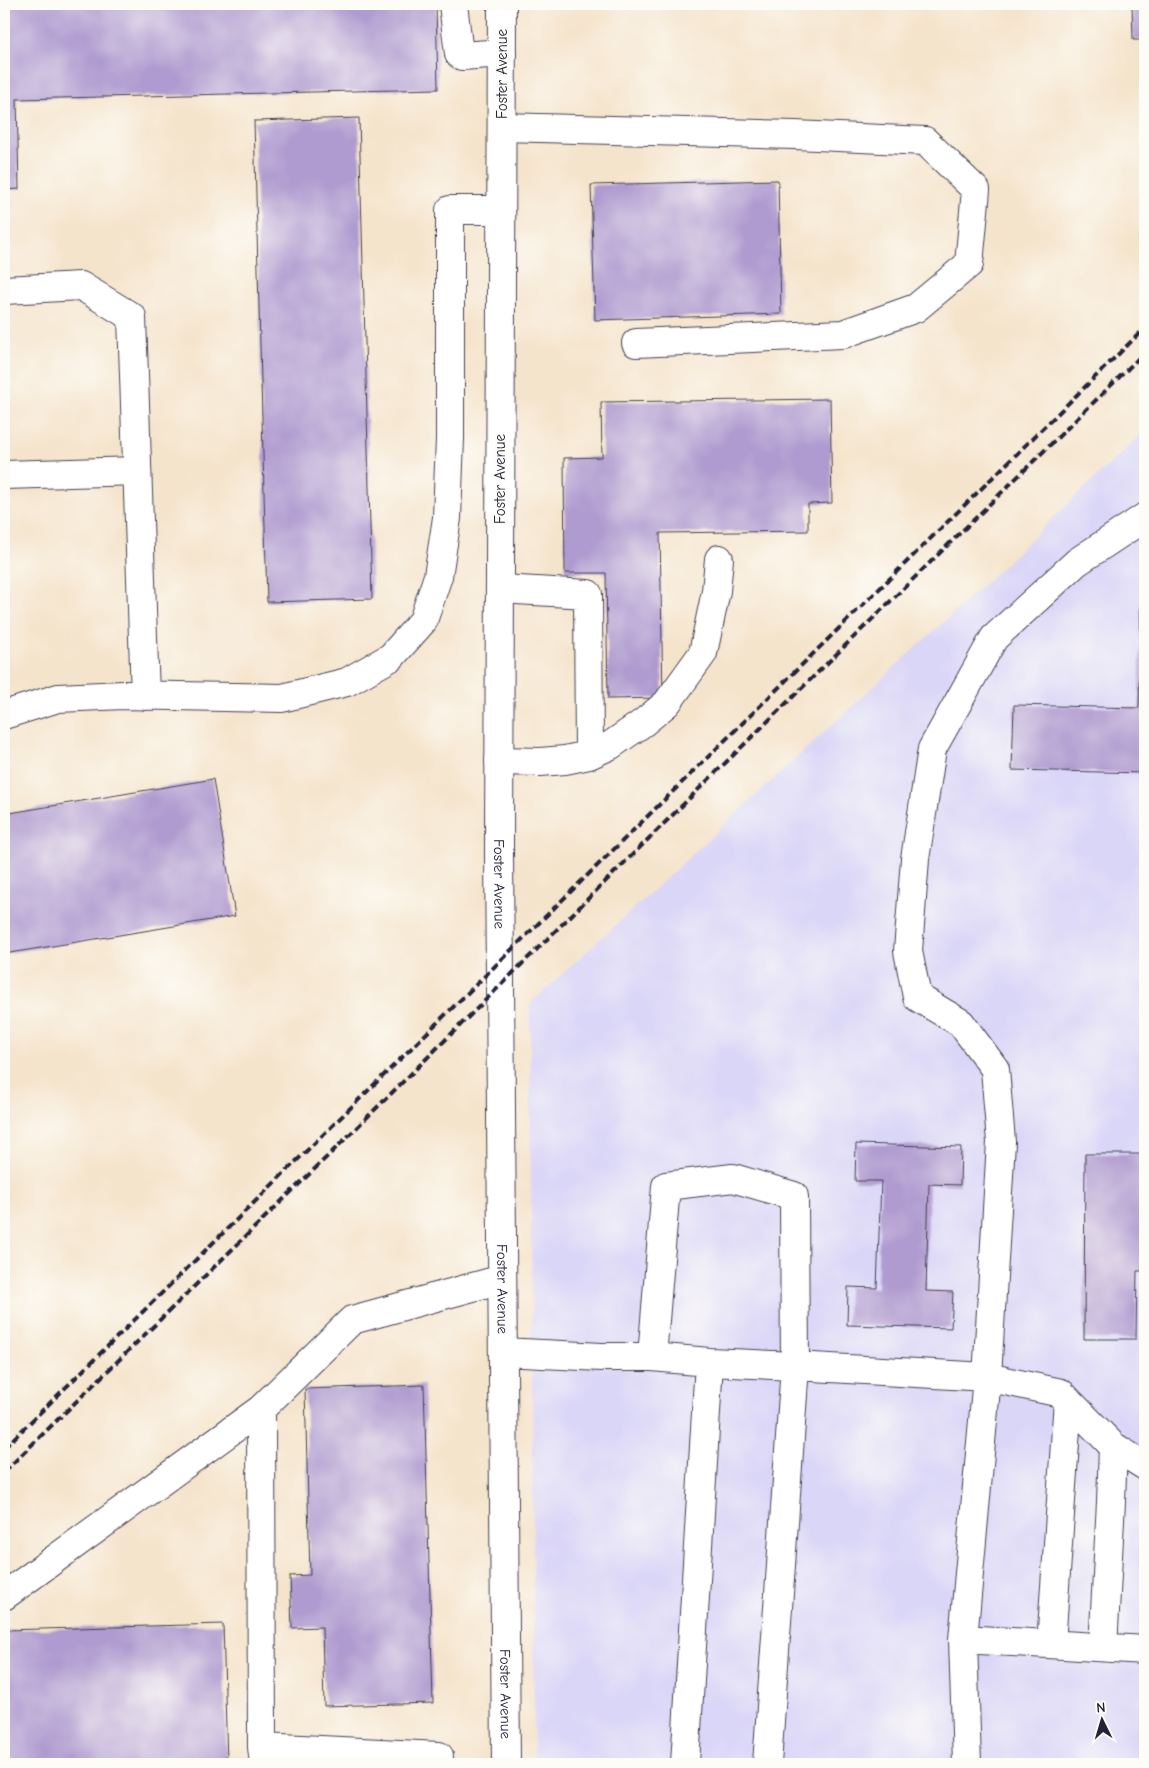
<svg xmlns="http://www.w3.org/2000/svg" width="1149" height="1768" viewBox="0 0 1149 1768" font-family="'Comic Neue',sans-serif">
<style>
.built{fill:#dad6f7}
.building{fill:#b09bd0}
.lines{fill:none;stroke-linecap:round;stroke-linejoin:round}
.minor-casing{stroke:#423f51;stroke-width:30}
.major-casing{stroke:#423f51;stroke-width:30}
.minor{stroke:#fff;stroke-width:28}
.major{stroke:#fff;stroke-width:28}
.rail{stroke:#22223b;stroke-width:4;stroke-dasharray:8 4;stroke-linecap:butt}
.labels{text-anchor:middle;stroke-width:4;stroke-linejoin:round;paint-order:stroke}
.street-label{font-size:15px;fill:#22223b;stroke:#fdfcf7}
</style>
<rect width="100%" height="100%" fill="#fdfcf7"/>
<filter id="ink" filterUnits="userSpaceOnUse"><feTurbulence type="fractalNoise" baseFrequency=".02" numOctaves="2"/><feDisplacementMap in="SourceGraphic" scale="10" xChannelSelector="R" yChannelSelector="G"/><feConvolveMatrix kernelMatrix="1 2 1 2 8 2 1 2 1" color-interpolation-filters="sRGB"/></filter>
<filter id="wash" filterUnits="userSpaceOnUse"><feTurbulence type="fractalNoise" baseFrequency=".0096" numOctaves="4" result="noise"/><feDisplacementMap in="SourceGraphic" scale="20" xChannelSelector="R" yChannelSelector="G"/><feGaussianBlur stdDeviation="1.12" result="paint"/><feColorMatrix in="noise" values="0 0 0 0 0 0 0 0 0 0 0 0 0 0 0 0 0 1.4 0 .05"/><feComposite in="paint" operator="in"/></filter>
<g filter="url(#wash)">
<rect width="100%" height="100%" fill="#f5e4cc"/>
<path class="built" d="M 1145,431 L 1145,1764 L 534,1764 L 530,1004 L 950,616 Z"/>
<g id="blocks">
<path class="building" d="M 4,4 L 436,4 L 438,89 L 17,99 L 19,189 L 4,190 Z
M 1132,4 L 1145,4 L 1145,40 L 1133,40 Z
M 359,118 L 372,599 L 267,602 L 254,121 Z
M 778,180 L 781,314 L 595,320 L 591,185 Z
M 830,399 L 832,503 L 808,504 L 808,531 L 660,533 L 663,698 L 608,699 L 606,573 L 565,573 L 564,458 L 602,457 L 601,402 Z
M 1141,595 L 1145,595 L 1145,773 L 1012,770 L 1014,705 L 1139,708 Z
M 213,779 L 235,916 L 4,954 L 4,814 Z
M 856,1144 L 961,1147 L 960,1185 L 929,1184 L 926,1291 L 953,1292 L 951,1328 L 847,1325 L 848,1287 L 877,1288 L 881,1181 L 855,1181 Z
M 1085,1154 L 1143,1154 L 1143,1228 L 1145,1228 L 1145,1271 L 1137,1271 L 1136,1339 L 1084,1339 Z
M 424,1385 L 433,1703 L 324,1706 L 322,1627 L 292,1628 L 290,1576 L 310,1575 L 305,1389 Z
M 223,1624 L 227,1764 L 4,1764 L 4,1630 Z"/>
</g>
</g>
<g filter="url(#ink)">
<use href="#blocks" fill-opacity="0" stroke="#423f51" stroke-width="1"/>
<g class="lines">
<g class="minor-casing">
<path id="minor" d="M 453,4 L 459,54 L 462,56 L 502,53
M 502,127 L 795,135 L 925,141 L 976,190 L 969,264 L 916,308 L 843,334 L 636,343
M 4,290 L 81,286 L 132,317 L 145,696
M 4,475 L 137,471
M 500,589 L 588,594 L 589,755
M 4,715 L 58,698 L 123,695 L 282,698 L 347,682 L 391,657 L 423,621 L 438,576 L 447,518 L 450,438 L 450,210 L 501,210
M 499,761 L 540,762 L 565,760 L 589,755 L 611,745 L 644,722 L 667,703 L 703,653 L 716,591 L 719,559
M 503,1352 L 602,1357 L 652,1357 L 709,1362 L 795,1366 L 767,1764
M 652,1357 L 666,1186 L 733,1178 L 794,1196 L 795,1366 L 987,1377 L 1061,1393 L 1113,1446 L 1145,1466
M 4,1596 L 261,1409
M 963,1639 L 1145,1650
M 1051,1644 L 1068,1400
M 1103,1647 L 1111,1502 L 1113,1446
M 262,1747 L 439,1756
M 264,1764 L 262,1747 L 261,1409 L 352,1320 L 502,1279
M 685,1764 L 709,1362
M 967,1764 L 963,1639 L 987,1377 L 1001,1142 L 995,1069 L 961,1023 L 917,997 L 908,951 L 915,859 L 932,749 L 994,638 L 1077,562 L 1145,517"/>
</g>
<g class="major-casing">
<g id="major">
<path id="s1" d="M 502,4 L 499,850 L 506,1764"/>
</g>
</g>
<use href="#minor" class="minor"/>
<use href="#major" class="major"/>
<path class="rail" d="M 4,1448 L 1145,328
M 4,1472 L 333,1151 L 712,776 L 1145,352"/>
</g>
</g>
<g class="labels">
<g class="street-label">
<text transform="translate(502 74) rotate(-90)" y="5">Foster Avenue</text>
<text transform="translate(500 479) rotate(-90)" y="5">Foster Avenue</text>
<text dy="5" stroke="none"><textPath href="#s1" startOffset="880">Foster Avenue</textPath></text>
<text dy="5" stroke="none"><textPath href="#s1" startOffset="1285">Foster Avenue</textPath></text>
<text dy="5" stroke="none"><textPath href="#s1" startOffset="1690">Foster Avenue</textPath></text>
</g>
</g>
<rect width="1149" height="1768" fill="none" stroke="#fdfcf7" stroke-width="20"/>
<g transform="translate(1102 1720) rotate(355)" stroke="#fdfcf7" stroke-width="4" paint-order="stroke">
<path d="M0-4L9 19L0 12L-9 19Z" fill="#22223b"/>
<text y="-8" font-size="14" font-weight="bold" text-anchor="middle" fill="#22223b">N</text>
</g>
</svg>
